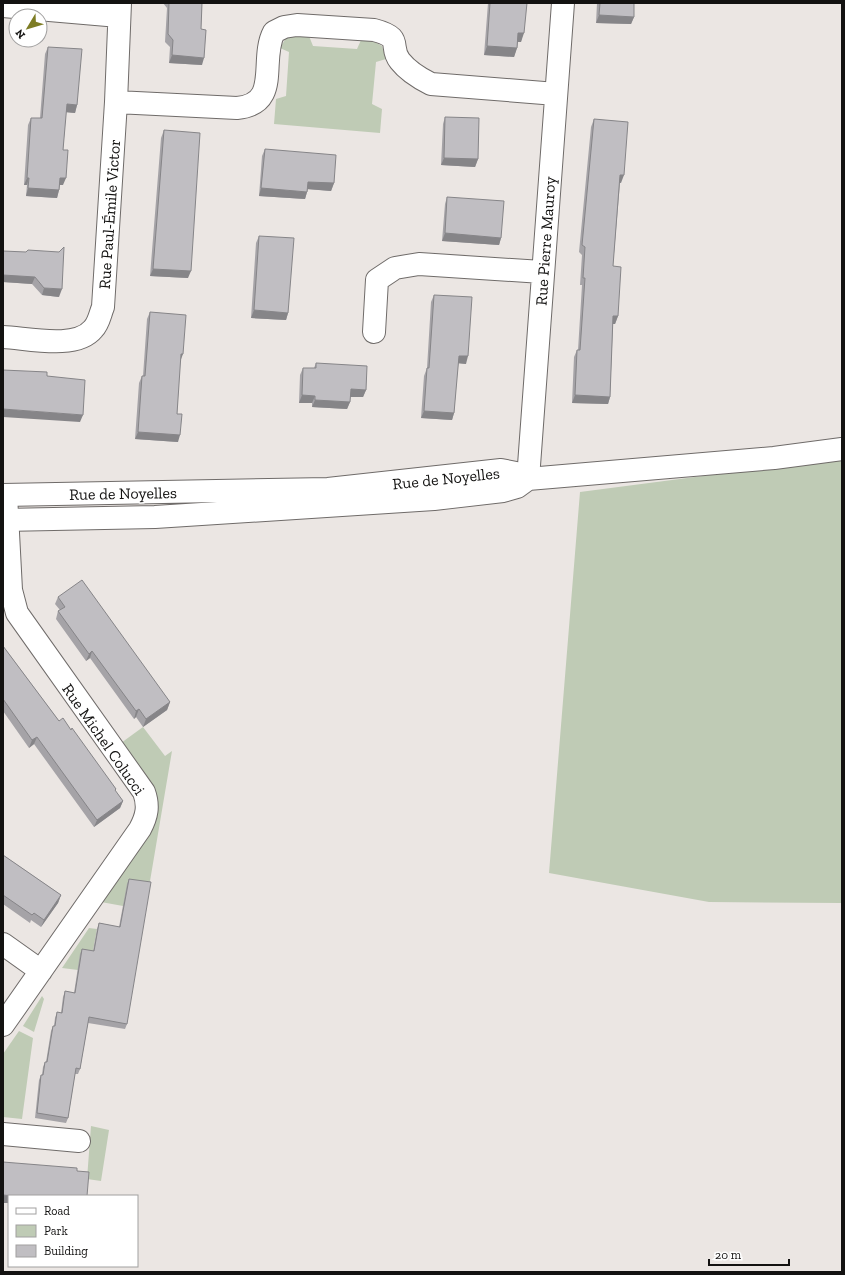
<svg xmlns="http://www.w3.org/2000/svg" width="845" height="1275" viewBox="0 0 845 1275" font-family="'Zilla Slab',serif">
<style>
.green{fill:#bfcbb5}
.lines{fill:none;stroke-linecap:round;stroke-linejoin:round}
.street-casing{stroke:#6f6b69;stroke-width:24}
.secondary-casing{stroke:#6f6b69;stroke-width:24}
.street{stroke:#fff;stroke-width:22}
.secondary{stroke:#fff;stroke-width:22}
.wall{fill:#a5a3a7}
.shaded-wall{fill:#868588}
.building{fill:#c0bec2;stroke:#868588}
.labels{text-anchor:middle;stroke-width:3;stroke-linejoin:round;paint-order:stroke}
.street-label{font-size:16px;fill:#131211;stroke:#fff}
</style>
<rect width="100%" height="100%" fill="#ebe6e3"/>
<path class="green" d="M 292,35 L 309,36 L 313,46 L 357,49 L 361,40 L 375,42 L 382,46 L 386,59 L 376,62 L 372,104 L 382,109 L 380,133 L 274,124 L 276,99 L 286,96 L 289,52 L 280,48 L 286,38 Z
M 842,458 L 842,903 L 709,902 L 549,873 L 580,492 Z
M 143,727 L 165,756 L 172,751 L 149,887 L 123,906 L 101,902 L 153,829 L 158,811 L 156,794 L 152,786 L 121,743 Z
M 89,928 L 97,929 L 92,956 L 78,970 L 62,968 Z
M 42,996 L 44,999 L 34,1032 L 23,1026 Z
M 19,1031 L 33,1038 L 22,1119 L 3,1117 L 3,1054 Z
M 91,1126 L 109,1130 L 101,1181 L 87,1179 Z"/>
<g class="lines">
<g class="street-casing">
<path id="street" d="M 3,6 L 119,16
M 116,102 L 237,108 C 282,104 259,60 274,32 L 284,27 L 297,25 L 374,30 C 405,38 388,46 400,61 C 407,70 421,79 431,84 L 556,94
M 374,332 L 377,280 L 395,268 L 419,264 L 542,272
M 3,337 C 27,338 76,350 93,329 C 99,323 100,314 103,307 L 116,102 L 120,3
M 528,479 L 563,3
M 3,944 L 41,971
M 3,1025 L 140,829 C 147,816 149,806 144,792 L 17,613 L 11,590 L 6,495
M 3,1134 L 79,1141"/>
</g>
<g class="secondary-casing">
<path id="secondary" d="M 528,479 L 774,458 L 842,449
M 3,495 L 328,489 L 501,470 L 516,473 L 528,479
M 3,520 L 155,517 L 434,499 L 503,491 L 517,487 L 528,479"/>
</g>
<use href="#street" class="street"/>
<use href="#secondary" class="secondary"/>
</g>
<path class="wall" d="M 163,3 L 202,3 L 201,29 L 202,65 L 169,63 L 170,47 L 165,42 L 167,8 Z
M 488,3 L 527,3 L 521,42 L 518,42 L 517,48 L 514,57 L 484,55 Z
M 597,3 L 634,3 L 634,17 L 631,24 L 596,23 Z
M 48,47 L 77,105 L 75,113 L 66,112 L 63,150 L 63,185 L 60,185 L 59,190 L 57,198 L 26,196 L 27,185 L 24,185 L 28,125 L 31,118 L 40,118 L 45,54 Z
M 445,117 L 478,159 L 475,167 L 441,165 L 443,124 Z
M 594,119 L 621,183 L 620,183 L 613,266 L 618,316 L 615,324 L 613,324 L 610,397 L 608,404 L 572,403 L 574,357 L 577,350 L 578,350 L 582,285 L 580,285 L 582,255 L 579,252 L 591,127 Z
M 164,130 L 188,278 L 150,276 L 161,138 Z
M 265,149 L 334,183 L 331,191 L 308,189 L 307,192 L 305,199 L 259,196 L 262,156 Z
M 447,197 L 501,238 L 499,245 L 442,241 L 445,204 Z
M 259,236 L 288,313 L 286,320 L 251,318 L 256,243 Z
M 3,251 L 59,297 L 42,295 L 32,284 L 3,282 Z
M 434,295 L 466,364 L 458,363 L 454,413 L 452,420 L 421,418 L 424,376 L 427,368 L 431,302 Z
M 150,312 L 180,362 L 177,414 L 178,442 L 135,439 L 139,383 L 142,376 L 143,376 L 147,319 Z
M 316,363 L 366,390 L 363,397 L 350,397 L 350,402 L 347,409 L 312,407 L 312,403 L 299,403 L 300,375 L 303,368 L 314,368 Z
M 58,597 L 170,702 L 167,710 L 143,727 L 136,717 L 134,719 L 90,658 L 86,661 L 56,619 L 58,611 L 60,610 L 55,604 Z
M 3,646 L 59,721 L 116,789 L 115,791 L 123,801 L 120,808 L 94,827 L 34,744 L 29,748 L 3,711 Z
M 3,855 L 61,895 L 58,903 L 41,927 L 31,920 L 30,923 L 3,904 Z
M 129,879 L 127,1024 L 125,1029 L 88,1023 L 80,1069 L 78,1074 L 75,1074 L 68,1118 L 66,1123 L 35,1118 L 39,1080 L 41,1075 L 42,1075 L 43,1067 L 45,1062 L 46,1062 L 51,1031 L 53,1026 L 54,1026 L 55,1018 L 57,1012 L 61,1013 L 63,997 L 65,991 L 74,993 L 80,954 L 82,949 L 93,951 L 97,929 L 99,923 L 119,927 L 127,884 Z"/>
<path class="shaded-wall" d="M 599,15 L 634,17 L 631,24 L 596,23 Z
M 518,33 L 524,33 L 521,42 L 515,42 Z
M 487,46 L 517,48 L 514,57 L 484,55 Z
M 172,55 L 204,58 L 202,65 L 169,63 Z
M 67,104 L 77,105 L 75,113 L 64,112 Z
M 444,158 L 478,159 L 475,167 L 441,165 Z
M 620,175 L 624,175 L 621,183 L 617,182 Z
M 27,178 L 29,178 L 27,185 L 24,185 Z
M 60,178 L 66,178 L 63,185 L 58,185 Z
M 308,182 L 334,183 L 331,191 L 306,189 Z
M 28,188 L 59,190 L 57,198 L 26,196 Z
M 261,188 L 307,192 L 305,199 L 259,196 Z
M 445,233 L 501,238 L 499,245 L 442,241 Z
M 153,269 L 191,271 L 188,278 L 150,276 Z
M 3,275 L 35,277 L 32,284 L 3,282 Z
M 44,288 L 62,289 L 59,297 L 42,295 Z
M 254,310 L 288,313 L 286,320 L 251,318 Z
M 613,316 L 618,316 L 615,324 L 610,324 Z
M 181,354 L 183,354 L 180,362 Z
M 459,356 L 468,356 L 466,364 L 456,363 Z
M 351,389 L 366,390 L 363,397 L 348,397 Z
M 302,395 L 315,396 L 312,403 L 299,403 Z
M 575,395 L 610,397 L 608,404 L 572,403 Z
M 315,400 L 350,402 L 347,409 L 312,407 Z
M 3,409 L 83,415 L 80,422 L 3,417 Z
M 424,411 L 454,413 L 452,420 L 421,418 Z
M 138,432 L 180,435 L 178,442 L 135,439 Z
M 92,651 L 90,658 L 86,661 L 89,654 Z
M 170,702 L 167,710 L 143,727 L 146,719 Z
M 139,709 L 136,717 L 134,719 L 136,711 Z
M 37,737 L 34,744 L 29,748 L 32,740 Z
M 123,801 L 120,808 L 94,827 L 97,820 Z
M 61,895 L 58,903 L 41,927 L 44,920 Z
M 3,1195 L 14,1196 L 9,1196 L 9,1203 L 3,1203 Z"/>
<path class="building" d="M 169,3 L 202,3 L 201,29 L 206,30 L 204,58 L 172,55 L 173,40 L 168,34 Z
M 490,3 L 527,3 L 524,33 L 518,33 L 517,48 L 487,46 Z
M 600,3 L 634,3 L 634,17 L 599,15 Z
M 48,47 L 82,49 L 77,105 L 67,104 L 63,150 L 68,150 L 66,178 L 60,178 L 59,190 L 28,188 L 29,178 L 27,178 L 31,118 L 42,118 Z
M 445,117 L 479,118 L 478,159 L 444,158 Z
M 594,119 L 628,122 L 624,175 L 620,175 L 613,266 L 621,267 L 618,316 L 613,316 L 610,397 L 575,395 L 577,350 L 580,350 L 585,278 L 583,278 L 585,247 L 582,245 Z
M 164,130 L 200,133 L 191,271 L 153,269 Z
M 265,149 L 336,155 L 334,183 L 308,182 L 307,192 L 261,188 Z
M 447,197 L 504,201 L 501,238 L 445,233 Z
M 259,236 L 294,238 L 288,313 L 254,310 Z
M 64,247 L 62,289 L 44,288 L 35,277 L 3,275 L 3,251 L 26,252 L 28,250 L 59,252 Z
M 434,295 L 472,297 L 468,356 L 459,356 L 454,413 L 424,411 L 427,368 L 429,368 Z
M 150,312 L 186,315 L 183,354 L 181,354 L 177,414 L 182,414 L 180,435 L 138,432 L 142,376 L 145,376 Z
M 316,363 L 367,366 L 366,390 L 351,389 L 350,402 L 315,400 L 315,396 L 302,395 L 303,368 L 316,368 Z
M 3,370 L 47,372 L 47,376 L 85,380 L 83,415 L 3,409 Z
M 82,580 L 170,702 L 146,719 L 139,709 L 136,711 L 92,651 L 89,654 L 58,611 L 65,607 L 58,597 Z
M 3,646 L 59,721 L 63,718 L 71,730 L 72,728 L 116,789 L 115,790 L 123,801 L 97,820 L 37,737 L 32,740 L 3,699 Z
M 3,855 L 61,895 L 44,920 L 34,913 L 32,915 L 3,895 Z
M 129,879 L 151,882 L 127,1024 L 89,1017 L 80,1069 L 76,1068 L 68,1118 L 37,1113 L 41,1075 L 43,1075 L 45,1062 L 47,1062 L 53,1026 L 55,1026 L 57,1012 L 62,1013 L 65,991 L 75,993 L 82,949 L 94,951 L 99,923 L 120,927 Z
M 3,1162 L 77,1168 L 77,1171 L 89,1172 L 87,1196 L 14,1196 L 3,1195 Z"/>
<g class="labels">
<g class="street-label">
<text transform="translate(109 214) rotate(-86)" y="6">Rue Paul-Émile Victor</text>
<text transform="translate(545 241) rotate(-86)" y="6">Rue Pierre Mauroy</text>
<text transform="translate(446 478) rotate(-6)" y="6">Rue de Noyelles</text>
<text transform="translate(123 493) rotate(-1)" y="6">Rue de Noyelles</text>
<text transform="translate(104 739) rotate(55)" y="6">Rue Michel Colucci</text>
</g>
</g>
<rect width="845" height="1275" fill="none" stroke="#131211" stroke-width="8"/>
<rect x="8" y="1195" width="130" height="72" fill="#ffffff" stroke="#a1a0a0"/>
<rect x="16" y="1208" width="20" height="6" fill="#ffffff" stroke="#a1a0a0"/>
<text x="44" y="1215" font-size="12" fill="#131211">Road</text>
<rect x="16" y="1225" width="20" height="12" fill="#bfcbb5" stroke="#a1a0a0"/>
<text x="44" y="1235" font-size="12" fill="#131211">Park</text>
<rect x="16" y="1245" width="20" height="12" fill="#c0bec2" stroke="#a1a0a0"/>
<text x="44" y="1255" font-size="12" fill="#131211">Building</text>
<g transform="translate(28 28) rotate(232)"><circle r="19" fill="#ffffff" stroke="#a1a0a0"/>
<path d="M0-3L7 15L0 10L-7 15Z" fill="#7d7c24"/>
<text y="-6" font-size="11" font-weight="bold" text-anchor="middle" fill="#131211">N</text>
</g>
<path d="M709 1259v6h80v-6" fill="none" stroke="#131211" stroke-width="2"/>
<text x="715" y="1259" font-size="12" fill="#131211" stroke="#ffffff" stroke-width="3" paint-order="stroke">20 m</text>
</svg>
